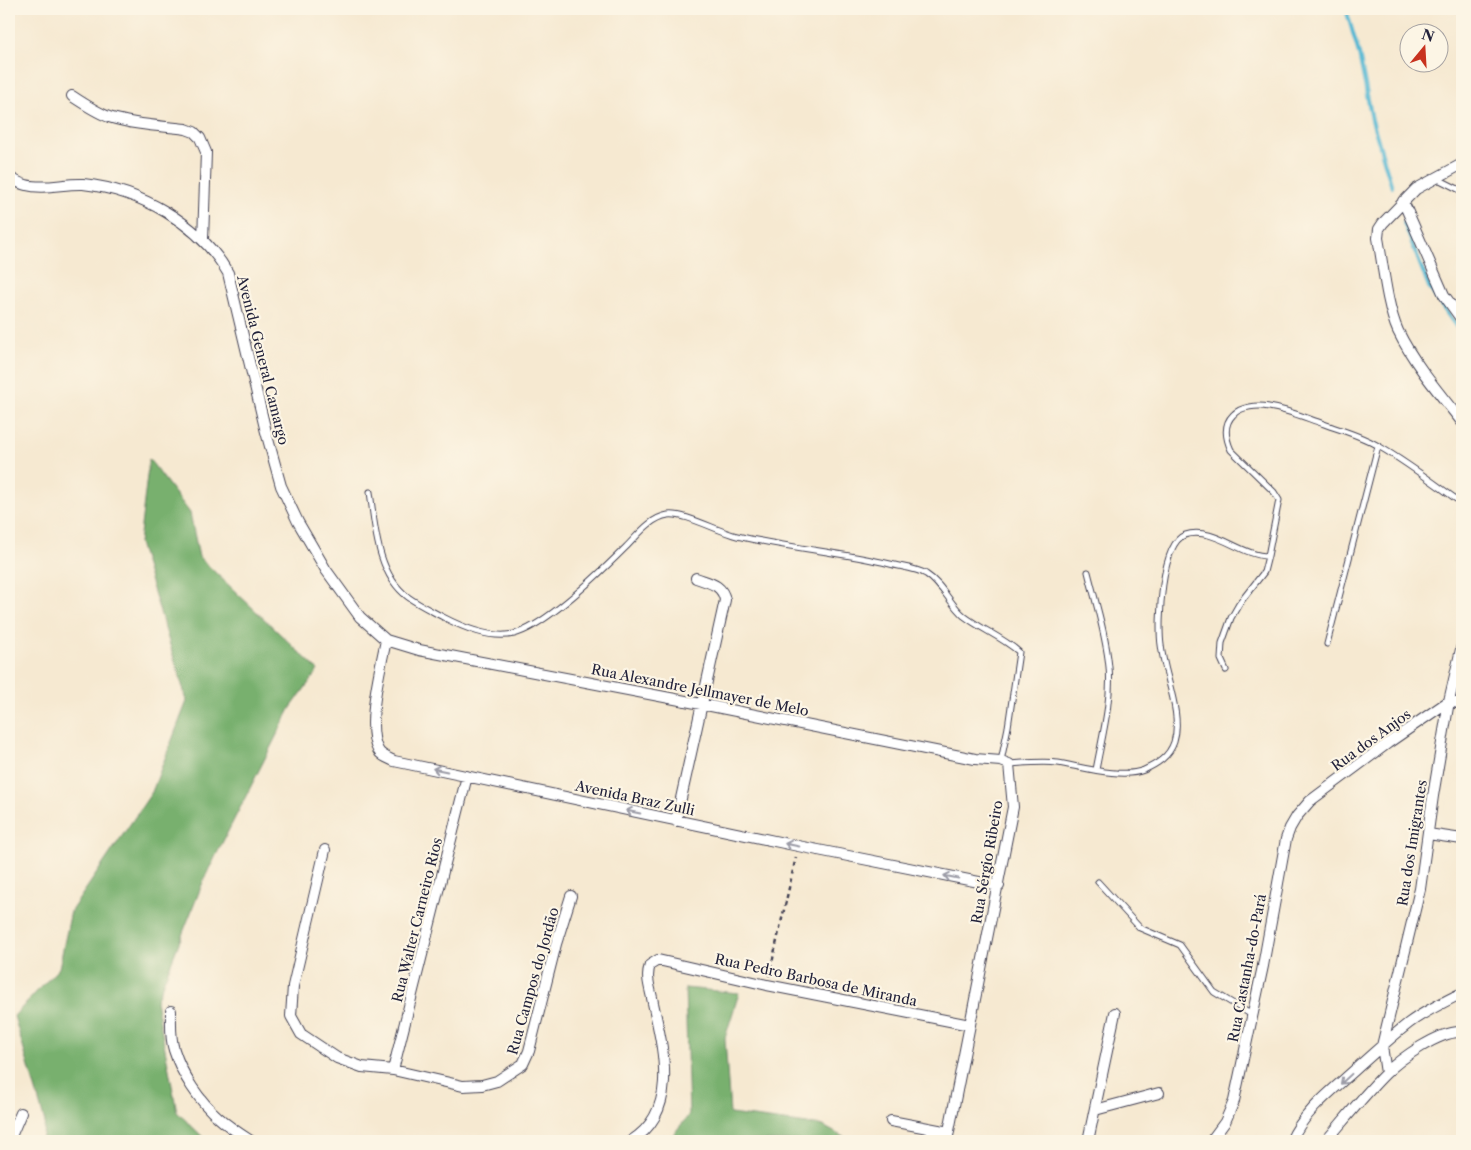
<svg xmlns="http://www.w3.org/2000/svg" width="1471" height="1150" viewBox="0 0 1471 1150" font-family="'Libre Caslon Text',serif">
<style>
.forest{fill:#78b06e;stroke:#4d6954}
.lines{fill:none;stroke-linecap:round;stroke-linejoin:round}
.stream{stroke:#55b8d3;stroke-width:4}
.lane-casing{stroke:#424052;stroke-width:7}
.street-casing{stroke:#424052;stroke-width:12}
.path{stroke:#424052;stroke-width:2.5;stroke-dasharray:4 4;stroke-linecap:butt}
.lane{stroke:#fff;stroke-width:5}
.street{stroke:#fff;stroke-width:10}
.oneway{stroke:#9c9ca7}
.labels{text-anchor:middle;stroke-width:4.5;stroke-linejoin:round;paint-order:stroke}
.street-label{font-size:14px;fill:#22223b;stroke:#fcf5e5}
</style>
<rect width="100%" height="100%" fill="#fcf5e5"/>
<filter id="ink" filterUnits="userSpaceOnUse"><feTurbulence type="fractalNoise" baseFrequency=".02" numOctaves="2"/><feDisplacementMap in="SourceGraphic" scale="10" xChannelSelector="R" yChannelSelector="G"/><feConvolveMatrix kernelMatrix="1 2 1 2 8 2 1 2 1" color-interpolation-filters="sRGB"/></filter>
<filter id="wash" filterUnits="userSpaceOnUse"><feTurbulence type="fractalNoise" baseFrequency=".0096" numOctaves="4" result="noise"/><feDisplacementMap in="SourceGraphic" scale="20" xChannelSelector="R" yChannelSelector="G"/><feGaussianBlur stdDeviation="1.12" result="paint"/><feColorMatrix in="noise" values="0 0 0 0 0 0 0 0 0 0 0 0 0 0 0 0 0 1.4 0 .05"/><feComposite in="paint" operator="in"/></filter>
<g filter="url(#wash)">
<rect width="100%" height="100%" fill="#f6e9d1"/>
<path class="forest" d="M 149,459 L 190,513 L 199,557 L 318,670 L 290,709 L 205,877 L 156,1001 L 177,1112 L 207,1141 L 42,1141 L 45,1122 L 14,1016 L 59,968 L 71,911 L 152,792 L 187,701 L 139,543 Z
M 685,988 L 739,993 L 725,1038 L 730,1114 L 823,1126 L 851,1141 L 668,1141 L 689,1115 Z"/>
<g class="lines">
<path class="stream" d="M 1346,9 L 1359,54 L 1372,120 L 1392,187
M 1404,223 L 1429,287 L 1462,335"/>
</g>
</g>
<g filter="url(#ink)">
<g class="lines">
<g class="lane-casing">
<path id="lane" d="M 1436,178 L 1462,191
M 370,492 C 375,526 377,574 408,597 C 419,605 432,611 443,617 C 464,628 490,639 514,634 C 546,626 602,571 626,547 C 638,535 650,518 668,515 C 684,512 719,532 737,536 C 788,548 840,552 890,564 C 901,567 916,568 926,574 C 943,585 949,603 964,616 C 981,629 1002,637 1019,652 L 1008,727 L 1001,761
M 1088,572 C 1096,604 1106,635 1109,667 C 1112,701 1102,737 1096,770
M 1327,644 L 1378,446
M 1226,670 L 1221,659 L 1222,643 L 1231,618 L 1239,604 L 1264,572 L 1268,556 L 1279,500 L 1274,492 L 1231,450 C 1226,439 1223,425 1233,415 C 1241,406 1258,405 1269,407 C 1288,410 1306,418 1324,424 C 1343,431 1363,436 1380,447 C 1406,462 1431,481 1456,499 L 1462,501
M 1009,764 C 1026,763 1042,761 1058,763 C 1082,767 1122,779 1144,770 C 1157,764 1169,757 1174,742 C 1183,714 1164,675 1161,645 C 1158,624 1161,543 1185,535 C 1214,526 1241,556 1268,556
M 1098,882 L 1140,928 L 1180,945 L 1214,992 L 1252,1015"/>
</g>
<g class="street-casing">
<path id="street" d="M 72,96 C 84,104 96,112 109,117 C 134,125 161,126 186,129 L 194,132 L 200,138 L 206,152 L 203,240
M 1462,164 L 1416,189 L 1383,223 L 1379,229 L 1378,238 C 1383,265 1387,307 1398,331 C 1414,364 1440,394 1462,422
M 9,177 C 14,180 20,184 26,185 C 45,190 64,183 83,184 C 140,190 199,223 228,273 L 266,432 L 281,486 L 298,522 L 326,570 L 360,617 L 386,640 L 419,650 L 701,704 L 975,759 L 1001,761 L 1009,764 L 1013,807 L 947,1141
M 1403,201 L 1444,295 L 1462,320
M 386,640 C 381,666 365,727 378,750 C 381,756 388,758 394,761 L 798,846 L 999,886
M 676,821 L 725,600 C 722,584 709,583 696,578
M 1428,834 L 1462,839
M 325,850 L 293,986 L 291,1016 L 301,1034 L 337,1058 L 362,1067 L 393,1070 L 463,1086 L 482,1085 L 497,1081 L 523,1064 L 529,1051 L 556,944 L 571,896
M 171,1011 C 171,1024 170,1038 174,1050 C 182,1075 199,1101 219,1118 C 229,1127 240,1134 251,1141
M 393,1070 L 467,776
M 1386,1073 L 1382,1046 L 1420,889 L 1433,796 L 1449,701 L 1462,645
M 1095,1110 L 1159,1093
M 891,1121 L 949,1132
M 9,1141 L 21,1113
M 631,1141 C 680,1111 663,1049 653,1003 C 651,990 645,978 650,965 L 658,960 L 767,985 L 970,1025
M 1088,1141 L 1115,1013
M 1211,1141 L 1225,1122 L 1234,1101 L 1263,966 L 1286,839 L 1290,828 L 1297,816 L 1310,801 L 1388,743 L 1449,701 L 1462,704
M 1291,1141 C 1304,1111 1333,1090 1357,1068 C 1374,1053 1391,1037 1409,1023 C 1425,1011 1444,1002 1462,993
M 1326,1141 C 1345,1119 1364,1095 1385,1074 C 1400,1059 1440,1030 1462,1032"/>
</g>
<path class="path" d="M 769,976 L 796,857"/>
<use href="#lane" class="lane"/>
<use href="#street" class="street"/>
</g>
<defs><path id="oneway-shaft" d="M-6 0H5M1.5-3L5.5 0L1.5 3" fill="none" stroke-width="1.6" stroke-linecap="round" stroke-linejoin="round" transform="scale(1.25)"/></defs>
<g class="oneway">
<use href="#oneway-shaft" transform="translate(440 770) rotate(-168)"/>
<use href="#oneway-shaft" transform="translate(633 812) rotate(-168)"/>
<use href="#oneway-shaft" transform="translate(792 845) rotate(-168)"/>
<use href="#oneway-shaft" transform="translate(951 877) rotate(-169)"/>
<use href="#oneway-shaft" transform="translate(1346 1079) rotate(137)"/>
</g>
</g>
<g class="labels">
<g class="street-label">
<text transform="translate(263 360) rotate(76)" y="5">Avenida General Camargo</text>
<text transform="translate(700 690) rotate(11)" y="5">Rua Alexandre Jellmayer de Melo</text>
<text transform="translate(1371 740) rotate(-36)" y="5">Rua dos Anjos</text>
<text transform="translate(635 798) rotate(12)" y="5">Avenida Braz Zulli</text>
<text transform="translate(1412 843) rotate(-81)" y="5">Rua dos Imigrantes</text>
<text transform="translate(987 862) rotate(-80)" y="5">Rua Sérgio Ribeiro</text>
<text transform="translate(417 920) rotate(-76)" y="5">Rua Walter Carneiro Rios</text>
<text transform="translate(1247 968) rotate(-79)" y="5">Rua Castanha-do-Pará</text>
<text transform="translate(816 980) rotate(12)" y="5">Rua Pedro Barbosa de Miranda</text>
<text transform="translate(533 981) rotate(-74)" y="5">Rua Campos do Jordão</text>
</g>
</g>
<rect width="1471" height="1150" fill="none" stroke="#fcf5e5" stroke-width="30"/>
<g transform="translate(1424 48) rotate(18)"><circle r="24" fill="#fcf5e5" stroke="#a5a1a1"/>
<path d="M0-4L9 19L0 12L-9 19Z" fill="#c8321e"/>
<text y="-8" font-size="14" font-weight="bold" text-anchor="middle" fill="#22223b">N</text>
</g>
</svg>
